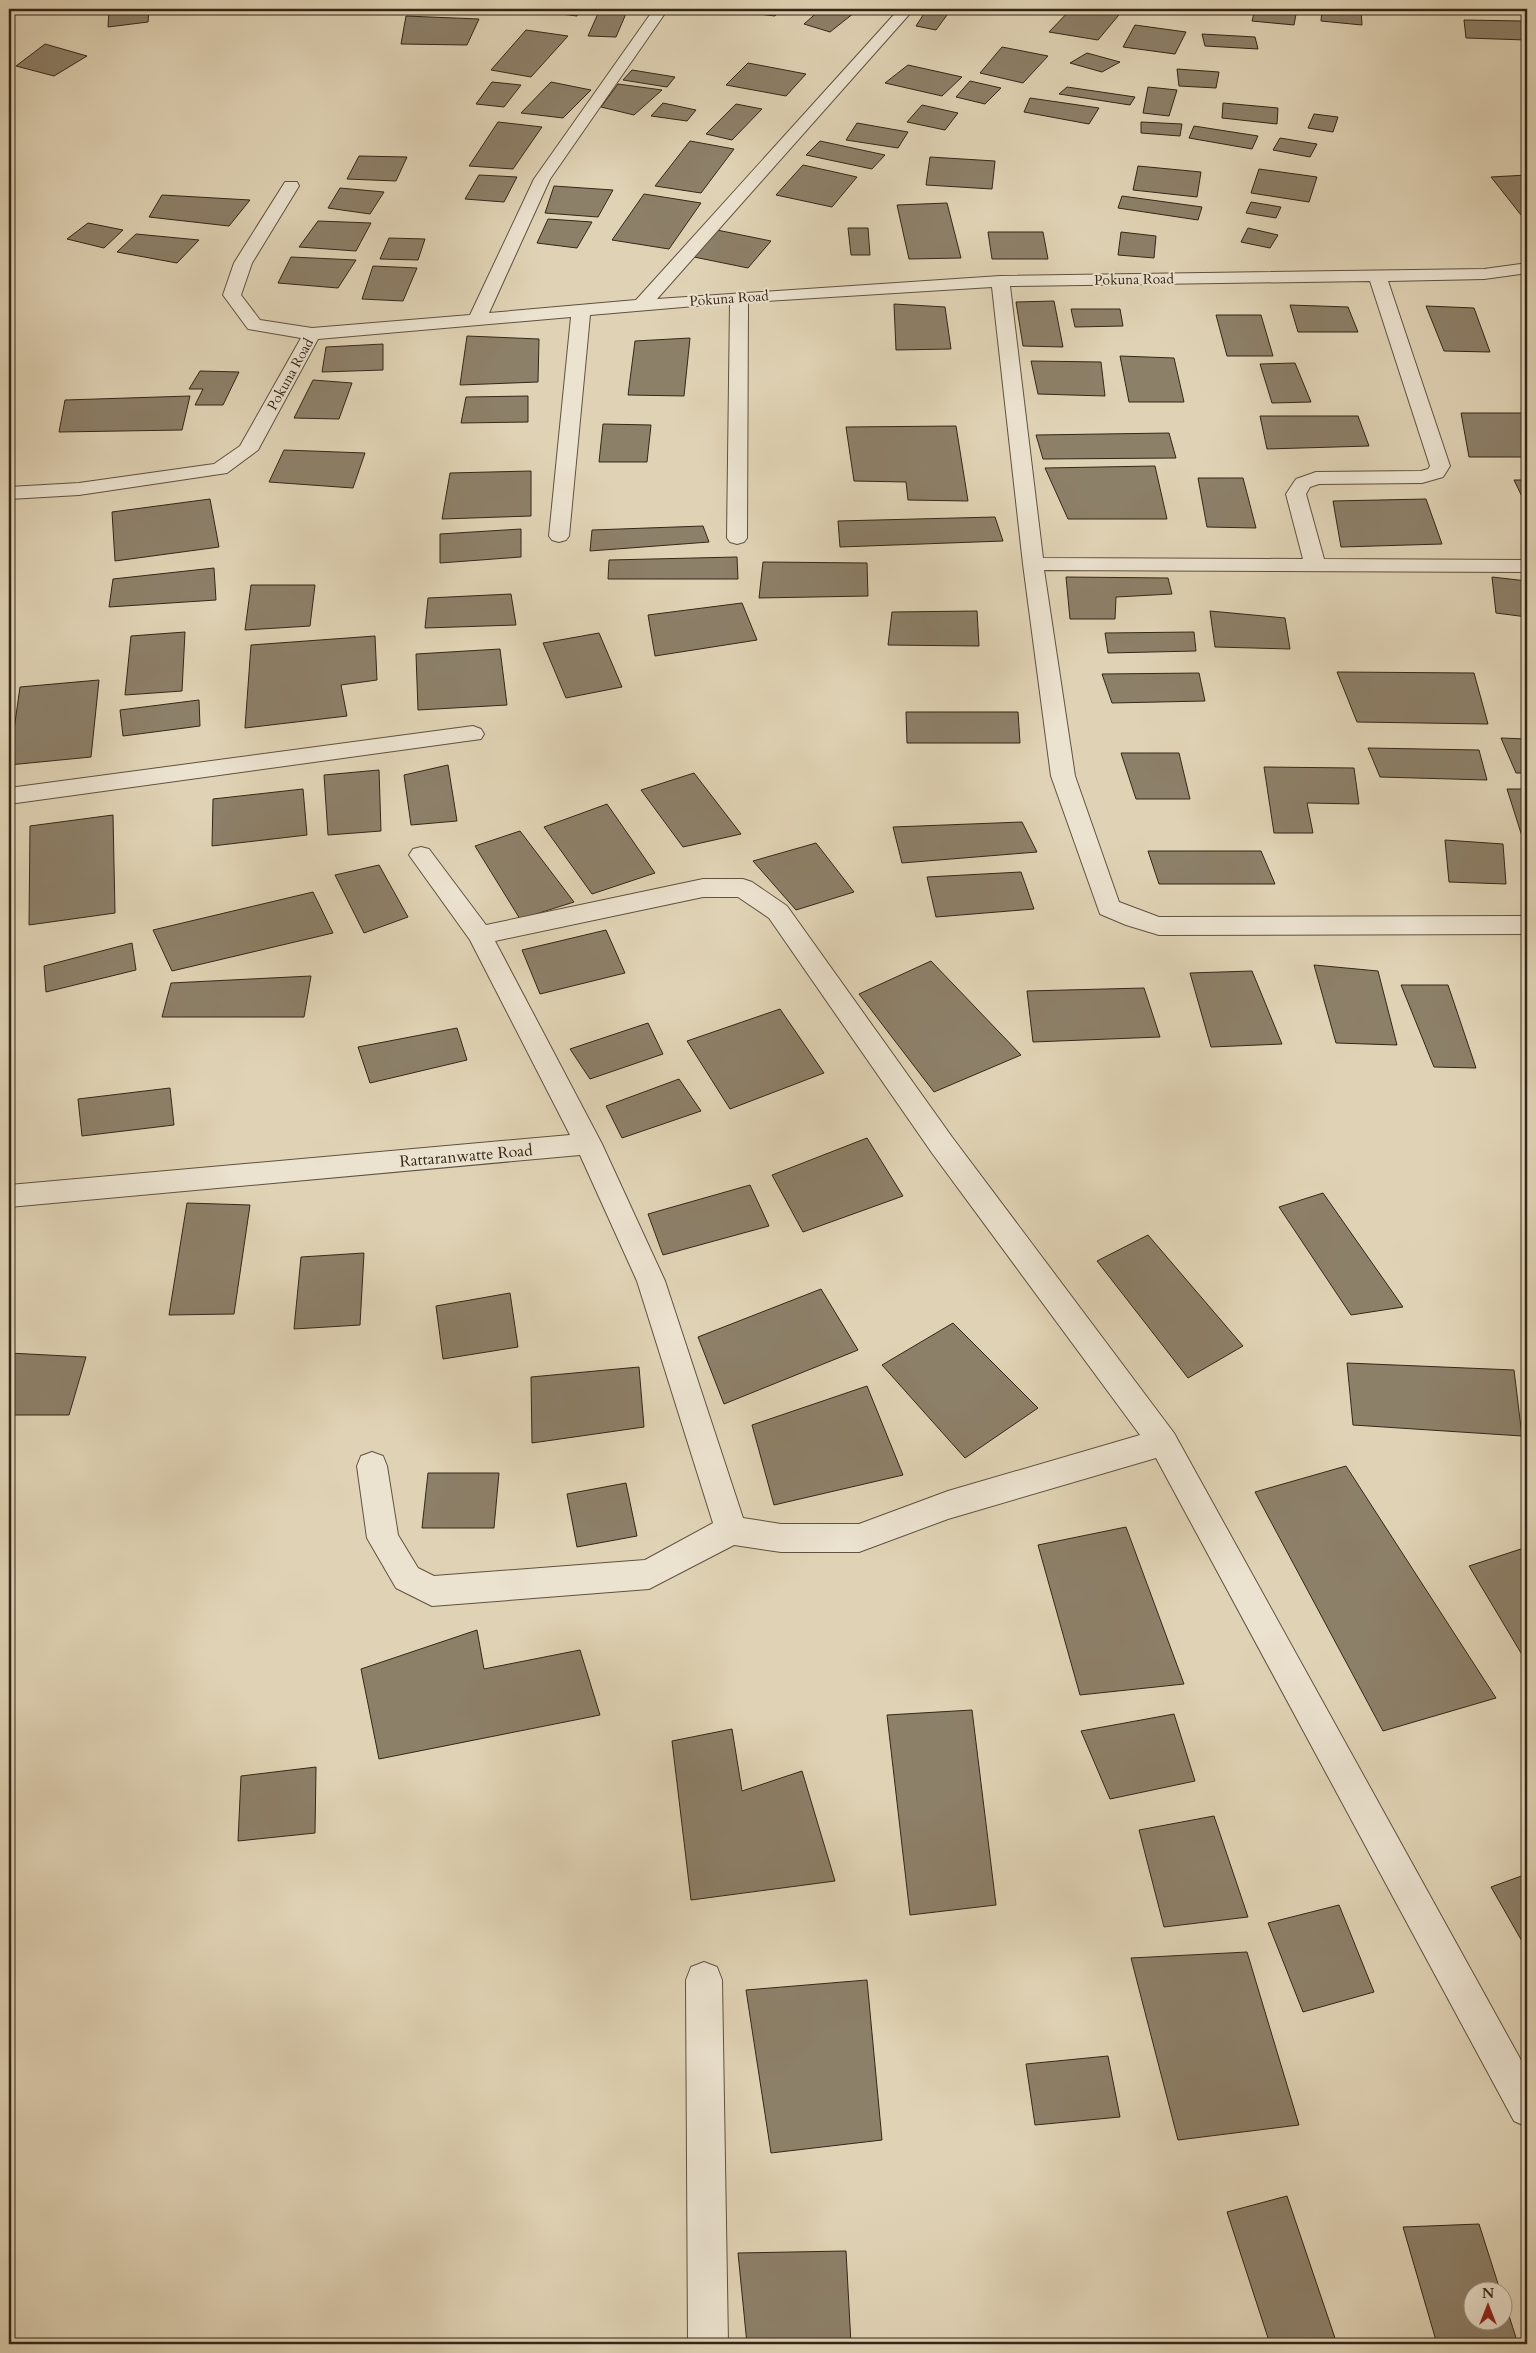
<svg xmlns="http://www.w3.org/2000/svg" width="1536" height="2353" viewBox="0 0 1536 2353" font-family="Cardo,serif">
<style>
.building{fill:#8d8069;stroke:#342716}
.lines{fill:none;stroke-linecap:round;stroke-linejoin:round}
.minor-casing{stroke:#5f523e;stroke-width:2}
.minor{fill:#ebe2cf;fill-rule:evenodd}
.labels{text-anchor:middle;stroke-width:4;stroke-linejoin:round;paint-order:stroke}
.far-street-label{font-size:14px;fill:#342716;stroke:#ebe2cf}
.street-label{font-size:16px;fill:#342716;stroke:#ebe2cf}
</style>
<rect width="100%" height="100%" fill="#e0d3b5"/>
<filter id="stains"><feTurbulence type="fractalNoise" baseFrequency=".004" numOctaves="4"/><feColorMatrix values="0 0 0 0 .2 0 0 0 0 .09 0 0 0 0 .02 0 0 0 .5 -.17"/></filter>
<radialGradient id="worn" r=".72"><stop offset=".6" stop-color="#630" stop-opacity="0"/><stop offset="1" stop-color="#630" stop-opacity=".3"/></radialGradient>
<path class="building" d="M 109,9 L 149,9 L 148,22 L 108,27 Z
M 546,9 L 582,9 L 577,16 L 544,12 Z
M 600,9 L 628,9 L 616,37 L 588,36 Z
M 754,9 L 782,9 L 775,16 L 750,13 Z
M 821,9 L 859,9 L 830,32 L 804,24 Z
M 927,9 L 938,9 L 950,11 L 936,30 L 916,26 Z
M 1071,9 L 1114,9 L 1123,10 L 1098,40 L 1049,32 Z
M 1255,9 L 1297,9 L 1294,25 L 1252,21 Z
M 1322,9 L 1361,9 L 1362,25 L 1321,21 Z
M 406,16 L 479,19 L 467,45 L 401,44 Z
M 1464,20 L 1522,21 L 1526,40 L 1466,38 Z
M 1135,25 L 1186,32 L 1175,54 L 1123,47 Z
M 526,30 L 568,36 L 531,77 L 491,70 Z
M 1202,34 L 1255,37 L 1258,49 L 1205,46 Z
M 45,44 L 87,56 L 54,76 L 16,66 Z
M 1002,47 L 1048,56 L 1023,83 L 980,73 Z
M 1087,53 L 1120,62 L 1102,72 L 1070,63 Z
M 748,63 L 806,74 L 786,96 L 726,85 Z
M 908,65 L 962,77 L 942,96 L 885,83 Z
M 1177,69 L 1219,72 L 1216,88 L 1179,86 Z
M 632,70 L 675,77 L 667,87 L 623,80 Z
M 970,81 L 1001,88 L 985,104 L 956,97 Z
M 492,82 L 521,85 L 504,107 L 476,104 Z
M 551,82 L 591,90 L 563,118 L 521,113 Z
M 618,84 L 662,90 L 634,115 L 601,107 Z
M 1067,87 L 1135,97 L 1130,105 L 1059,94 Z
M 1148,87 L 1177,90 L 1169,116 L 1143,113 Z
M 1030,98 L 1099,108 L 1089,124 L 1024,112 Z
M 663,103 L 696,110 L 687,121 L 651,116 Z
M 1223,103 L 1278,108 L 1277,124 L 1222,118 Z
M 736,104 L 762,109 L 732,140 L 706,134 Z
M 922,105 L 958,113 L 945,130 L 907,122 Z
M 1314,114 L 1338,117 L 1333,132 L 1308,128 Z
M 498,122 L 542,127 L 513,169 L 469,166 Z
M 1141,122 L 1182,124 L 1180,136 L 1141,133 Z
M 857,123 L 908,132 L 898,148 L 846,140 Z
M 1194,126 L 1258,136 L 1252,149 L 1189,138 Z
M 1280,138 L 1317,144 L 1310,157 L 1273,150 Z
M 690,141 L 734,149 L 701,193 L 655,186 Z
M 820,141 L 885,155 L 872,169 L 806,155 Z
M 359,156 L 407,157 L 396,181 L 347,179 Z
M 930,157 L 995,161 L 992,189 L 926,185 Z
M 803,165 L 857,177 L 832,207 L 776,195 Z
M 1138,166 L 1201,172 L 1197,197 L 1133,190 Z
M 1259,169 L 1317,177 L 1309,202 L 1251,193 Z
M 479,175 L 517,177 L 504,202 L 465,199 Z
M 1527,175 L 1527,220 L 1525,220 L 1491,177 Z
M 554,186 L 613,190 L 598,217 L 545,213 Z
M 340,188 L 384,192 L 370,214 L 328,208 Z
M 644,194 L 701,203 L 669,249 L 612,240 Z
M 162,195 L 250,200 L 229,226 L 149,217 Z
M 1122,196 L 1202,207 L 1198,220 L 1118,208 Z
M 1251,202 L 1281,207 L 1276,218 L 1246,213 Z
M 947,203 L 961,258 L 909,259 L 897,205 Z
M 548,219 L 592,222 L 577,248 L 537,243 Z
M 318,221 L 371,223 L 356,251 L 299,247 Z
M 88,223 L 123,230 L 104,248 L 67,239 Z
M 848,228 L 868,228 L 870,255 L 851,255 Z
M 1248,228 L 1278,235 L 1270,248 L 1241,242 Z
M 717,230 L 771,241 L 748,268 L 694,257 Z
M 988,232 L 1043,232 L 1048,259 L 992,259 Z
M 1121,232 L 1156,236 L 1154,258 L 1118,255 Z
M 136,234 L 199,240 L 177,263 L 117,252 Z
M 389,238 L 425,239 L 418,260 L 380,259 Z
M 291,257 L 356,260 L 338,288 L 278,283 Z
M 373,266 L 417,268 L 403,301 L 362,299 Z
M 1054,301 L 1063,347 L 1023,346 L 1016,302 Z
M 894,304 L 945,307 L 951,349 L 896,350 Z
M 1290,305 L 1348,307 L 1358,332 L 1298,332 Z
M 1426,306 L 1474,308 L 1490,352 L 1444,351 Z
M 1071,309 L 1120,309 L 1123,326 L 1075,327 Z
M 1216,315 L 1261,315 L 1273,356 L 1227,356 Z
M 467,336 L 539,339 L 538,382 L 460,385 Z
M 690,338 L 684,396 L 628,395 L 635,341 Z
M 383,344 L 383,370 L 322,372 L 326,347 Z
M 1120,356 L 1174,358 L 1184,402 L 1129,402 Z
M 1031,361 L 1101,362 L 1105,396 L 1038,394 Z
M 1295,363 L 1311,402 L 1272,403 L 1260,364 Z
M 200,371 L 239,372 L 223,405 L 195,405 L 203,389 L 189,389 Z
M 313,380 L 352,383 L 339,419 L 294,418 Z
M 190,396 L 182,430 L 59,432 L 65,400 Z
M 528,396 L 528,422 L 461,423 L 466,397 Z
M 1461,413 L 1527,413 L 1527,457 L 1469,457 Z
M 1260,416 L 1358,416 L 1369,446 L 1267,449 Z
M 603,424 L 651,425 L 647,462 L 599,462 Z
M 956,426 L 968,501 L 908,500 L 906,482 L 854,481 L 846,427 Z
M 1169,433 L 1176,458 L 1043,459 L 1036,435 Z
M 284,450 L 365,453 L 353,488 L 269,482 Z
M 1155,466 L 1167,519 L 1068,519 L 1045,468 Z
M 531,471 L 531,516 L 442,519 L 450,473 Z
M 1198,478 L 1243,478 L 1256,528 L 1207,527 Z
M 1514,480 L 1527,480 L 1527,507 Z
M 210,499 L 219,547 L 115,561 L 112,512 Z
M 1426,499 L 1442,544 L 1341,547 L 1333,501 Z
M 995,517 L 1003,541 L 840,547 L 838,521 Z
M 703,526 L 709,542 L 590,551 L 592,530 Z
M 521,529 L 521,557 L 440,563 L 440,534 Z
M 737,557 L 738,579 L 608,579 L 609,560 Z
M 763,562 L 867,563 L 868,596 L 759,598 Z
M 214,568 L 216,600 L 109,607 L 113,579 Z
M 1066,577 L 1168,578 L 1172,594 L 1116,597 L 1115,619 L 1070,619 Z
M 1492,577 L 1527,581 L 1527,617 L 1496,613 Z
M 251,585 L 315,585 L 310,626 L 245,630 Z
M 511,594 L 516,625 L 425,628 L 428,598 Z
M 742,603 L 757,640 L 655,656 L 648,615 Z
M 977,611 L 979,646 L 888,645 L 892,612 Z
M 1210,611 L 1285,618 L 1290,649 L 1215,647 Z
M 185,632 L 182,691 L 125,695 L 131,636 Z
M 1194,632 L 1196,651 L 1108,653 L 1105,633 Z
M 599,633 L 622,687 L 566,698 L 543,643 Z
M 375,636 L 377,680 L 341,685 L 347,716 L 245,728 L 251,645 Z
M 500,649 L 507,705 L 418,710 L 416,654 Z
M 1337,672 L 1474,673 L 1488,724 L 1357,722 Z
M 1199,673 L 1205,701 L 1112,703 L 1102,674 Z
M 99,680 L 91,757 L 9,765 L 20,687 Z
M 199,700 L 200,726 L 123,736 L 120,710 Z
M 906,712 L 1018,712 L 1020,743 L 907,743 Z
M 1501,738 L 1527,739 L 1527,773 L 1516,773 Z
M 1368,748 L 1479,750 L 1487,780 L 1380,777 Z
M 1121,753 L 1179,753 L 1190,799 L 1136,799 Z
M 448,765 L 457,821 L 411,825 L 404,775 Z
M 1264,767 L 1354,768 L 1359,804 L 1307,803 L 1313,833 L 1274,833 Z
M 379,770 L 381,831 L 328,835 L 324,775 Z
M 694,773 L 741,834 L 683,847 L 641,790 Z
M 303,789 L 307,835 L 212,846 L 213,799 Z
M 1507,789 L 1527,789 L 1527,852 Z
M 607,804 L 655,873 L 592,894 L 544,827 Z
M 113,815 L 115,913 L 29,925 L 30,826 Z
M 1022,822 L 1037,852 L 902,863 L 893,827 Z
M 520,831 L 574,902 L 520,919 L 475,846 Z
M 1445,840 L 1503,844 L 1506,884 L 1449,882 Z
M 816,843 L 854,892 L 796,910 L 753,861 Z
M 1148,851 L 1261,851 L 1275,884 L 1159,884 Z
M 379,865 L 408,917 L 364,933 L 335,875 Z
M 1021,872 L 1034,909 L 936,917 L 927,877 Z
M 313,892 L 333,933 L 172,971 L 153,930 Z
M 606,930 L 625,973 L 540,994 L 522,950 Z
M 132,943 L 136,970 L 46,992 L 44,966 Z
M 931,961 L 1021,1055 L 934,1092 L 859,994 Z
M 1314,965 L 1378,971 L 1397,1045 L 1336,1043 Z
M 1252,971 L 1282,1044 L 1211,1047 L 1190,973 Z
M 311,976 L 304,1017 L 162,1017 L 171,983 Z
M 1401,985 L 1448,985 L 1476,1068 L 1434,1067 Z
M 1144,988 L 1160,1037 L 1033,1042 L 1027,991 Z
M 780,1009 L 824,1073 L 730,1109 L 687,1041 Z
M 648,1023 L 663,1054 L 590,1079 L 570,1049 Z
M 457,1028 L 467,1060 L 370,1083 L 358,1047 Z
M 679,1079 L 701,1111 L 622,1138 L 606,1106 Z
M 170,1088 L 174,1125 L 82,1136 L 78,1099 Z
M 867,1138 L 903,1196 L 803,1232 L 772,1175 Z
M 750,1185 L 769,1226 L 663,1255 L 648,1214 Z
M 1323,1193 L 1403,1307 L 1351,1315 L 1279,1207 Z
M 187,1203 L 250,1205 L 234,1314 L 169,1315 Z
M 1148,1235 L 1243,1346 L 1188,1378 L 1097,1261 Z
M 364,1253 L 360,1325 L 294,1329 L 301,1257 Z
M 821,1289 L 858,1350 L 724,1404 L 698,1337 Z
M 510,1293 L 518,1347 L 443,1359 L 436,1306 Z
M 953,1323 L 1038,1408 L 965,1458 L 882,1365 Z
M 9,1353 L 86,1357 L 69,1415 L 9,1415 Z
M 1347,1363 L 1514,1370 L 1522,1436 L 1353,1425 Z
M 639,1367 L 644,1427 L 532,1443 L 531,1377 Z
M 867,1386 L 903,1475 L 774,1505 L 752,1425 Z
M 1346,1466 L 1496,1698 L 1383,1731 L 1255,1492 Z
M 428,1473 L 499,1473 L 494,1528 L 422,1528 Z
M 626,1483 L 637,1536 L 577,1547 L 567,1494 Z
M 1126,1527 L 1184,1684 L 1080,1695 L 1038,1545 Z
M 1527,1547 L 1527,1663 L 1469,1566 Z
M 477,1630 L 484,1669 L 580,1650 L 600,1715 L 379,1759 L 361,1669 Z
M 972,1710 L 996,1905 L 910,1915 L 887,1715 Z
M 1174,1714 L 1195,1781 L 1110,1799 L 1081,1731 Z
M 732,1729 L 742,1791 L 802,1771 L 835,1881 L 691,1900 L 672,1741 Z
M 316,1767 L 315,1833 L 238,1841 L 241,1776 Z
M 1214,1816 L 1248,1917 L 1164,1927 L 1139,1830 Z
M 1527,1874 L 1527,1950 L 1491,1887 Z
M 1339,1905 L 1374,1992 L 1303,2012 L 1268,1923 Z
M 1247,1952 L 1299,2125 L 1178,2140 L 1131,1958 Z
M 867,1980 L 882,2140 L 771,2153 L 746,1990 Z
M 1108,2056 L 1120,2117 L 1035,2125 L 1026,2064 Z
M 1287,2196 L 1337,2344 L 1270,2344 L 1227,2212 Z
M 1479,2224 L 1500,2290 L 1474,2290 L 1474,2320 L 1504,2320 L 1504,2300 L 1518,2344 L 1437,2344 L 1403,2227 Z
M 846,2251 L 851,2344 L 747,2344 L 738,2253 Z"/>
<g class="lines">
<g class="minor-casing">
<path id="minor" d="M 654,9 L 668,9 L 550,179 L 489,313 L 636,300 L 899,9 L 914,9 L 657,299 L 1000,276 L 1484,269 L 1527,263 L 1527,273 L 1484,279 L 1388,281 L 1450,466 L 1443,477 L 1422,483 L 1319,484 L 1310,487 L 1306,494 L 1324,559 L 1527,560 L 1527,572 L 1044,570 L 1075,776 L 1119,902 L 1159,917 L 1527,916 L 1527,934 L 1159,935 L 1126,925 L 1100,914 L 1051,776 L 1023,564 L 992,287 L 748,302 L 747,538 L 744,542 L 737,544 L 730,542 L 727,538 L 730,303 L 590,315 L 569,536 L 566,540 L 559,542 L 552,540 L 549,536 L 571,317 L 318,339 L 258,450 L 227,473 L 79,495 L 9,499 L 9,487 L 79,483 L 214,464 L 240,446 L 301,338 L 248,329 L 223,295 L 234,263 L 285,182 L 297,182 L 299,186 L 252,263 L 241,295 L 260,320 L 312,328 L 470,315 L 534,179 ZM 1370,281 L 1430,466 L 1428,469 L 1421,471 L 1316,472 L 1296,479 L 1286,494 L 1303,559 L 1043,558 L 1010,286 Z
M 473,726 L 481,729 L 484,734 L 481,739 L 9,804 L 9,788 Z
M 421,847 L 429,849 L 486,925 L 703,879 L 743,879 L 752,882 L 787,906 L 952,1137 L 1174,1433 L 1527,2071 L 1527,2127 L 1514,2121 L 1156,1458 L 948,1519 L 859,1552 L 781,1552 L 734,1545 L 649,1589 L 432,1606 L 396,1588 L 367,1538 L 357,1466 L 361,1456 L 372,1452 L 383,1456 L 387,1466 L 398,1535 L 418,1568 L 434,1576 L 645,1560 L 713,1523 L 637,1281 L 580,1155 L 9,1207 L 9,1185 L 570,1135 L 470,940 L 409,855 L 413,849 ZM 703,897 L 738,897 L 769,918 L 932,1153 L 1140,1435 L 948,1491 L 859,1524 L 781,1524 L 743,1518 L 665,1281 L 602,1144 L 495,941 Z
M 704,1962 L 717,1967 L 722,1980 L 728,2344 L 688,2344 L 686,1980 L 691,1967 Z"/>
</g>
<use href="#minor" class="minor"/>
</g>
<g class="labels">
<g class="far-street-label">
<text transform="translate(1134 279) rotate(-1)" y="5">Pokuna Road</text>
<text transform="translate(729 298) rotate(-4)" y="5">Pokuna Road</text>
<text transform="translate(290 374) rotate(-61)" y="5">Pokuna Road</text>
</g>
<g class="street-label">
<text transform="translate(466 1155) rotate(-5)" y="6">Rattaranwatte Road</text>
</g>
</g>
<rect width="1536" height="2353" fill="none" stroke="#e0d3b5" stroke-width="30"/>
<rect x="10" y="10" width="1516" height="2333" fill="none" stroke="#342716" stroke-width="2.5"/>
<rect x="15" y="15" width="1506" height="2323" fill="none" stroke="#342716"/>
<g transform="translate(1488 2306)"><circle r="24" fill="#ebe2cf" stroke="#a29785"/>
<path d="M0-4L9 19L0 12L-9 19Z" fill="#8f2418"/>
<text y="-8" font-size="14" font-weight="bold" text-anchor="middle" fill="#342716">N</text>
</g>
<rect width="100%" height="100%" filter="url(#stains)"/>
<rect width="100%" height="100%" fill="url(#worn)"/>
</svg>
